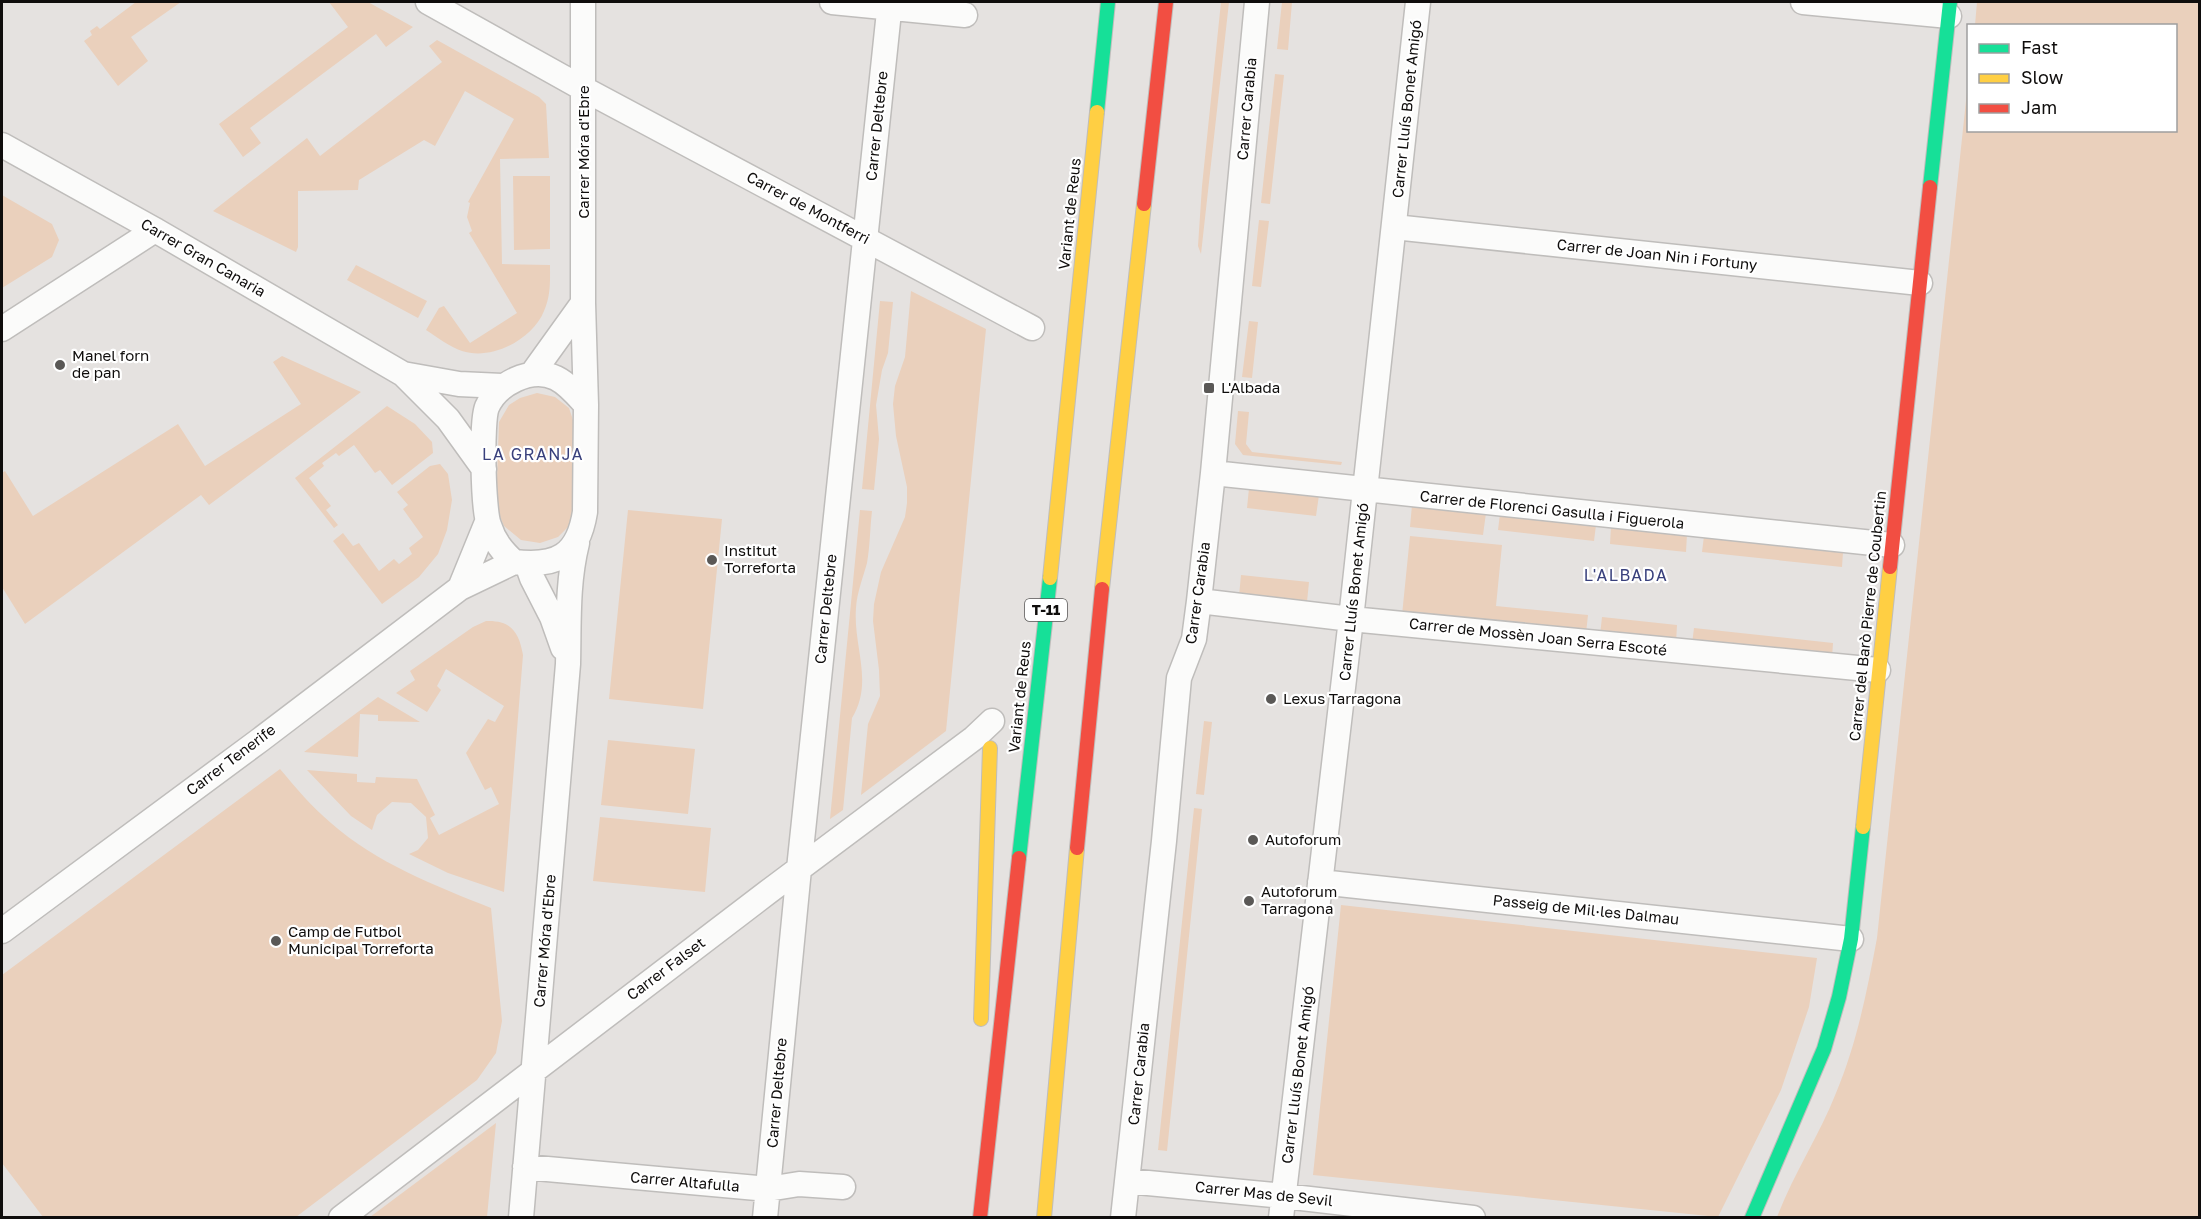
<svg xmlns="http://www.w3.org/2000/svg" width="2201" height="1219" viewBox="0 0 2201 1219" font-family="'Golos Text',sans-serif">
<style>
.green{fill:#ead0bc}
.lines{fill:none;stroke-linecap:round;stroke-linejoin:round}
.street-casing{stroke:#bfbdbb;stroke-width:27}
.fast-casing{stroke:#bfbdbb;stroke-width:16}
.slow-casing{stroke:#bfbdbb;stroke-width:16}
.jam-casing{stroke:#bfbdbb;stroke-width:16}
.street{stroke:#fbfbfa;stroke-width:24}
.fast{stroke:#16e098;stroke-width:14}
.slow{stroke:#ffcf43;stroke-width:14}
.jam{stroke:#f24e42;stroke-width:14}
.poi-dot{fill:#5a5856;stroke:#fff;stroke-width:2}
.labels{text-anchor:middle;stroke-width:4.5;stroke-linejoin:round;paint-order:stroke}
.shield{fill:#fff;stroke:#575655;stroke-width:1.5}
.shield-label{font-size:14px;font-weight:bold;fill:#0f0d0c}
.street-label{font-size:15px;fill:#0f0d0c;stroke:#fff}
.poi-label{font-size:15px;fill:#0f0d0c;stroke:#fff;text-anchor:start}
.neighbourhood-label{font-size:16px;letter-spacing:1.5px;fill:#39407c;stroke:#fff}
</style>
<rect width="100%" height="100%" fill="#e5e2e0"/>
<path class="green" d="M 136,2 L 181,2 L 131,37 L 148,61 L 118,86 L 84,41 L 92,35 L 90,31 L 97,26 L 100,29 Z
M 329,2 L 368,2 L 413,27 L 386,47 L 376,34 L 250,128 L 261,143 L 243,157 L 219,124 L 348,27 Z
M 1221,2 L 1229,2 L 1201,254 L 1198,246 L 1202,186 Z
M 1282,2 L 1292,2 L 1288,50 L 1277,49 Z
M 1977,2 L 2199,2 L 2199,1217 L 1777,1217 C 1793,1175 1819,1136 1836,1093 C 1857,1043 1867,991 1877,938 L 1968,82 L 1968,130 L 2176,130 L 2176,26 L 1975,25 Z
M 437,40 L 539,97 L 546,104 L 549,158 L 500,159 L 502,264 L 550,265 C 550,281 551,295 544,311 C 533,339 492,361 462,351 C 450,347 437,337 426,330 L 439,308 L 444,306 L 470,343 L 517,313 L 469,233 L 472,231 L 467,217 L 470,203 L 468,202 L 514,119 L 465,91 L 435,146 L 424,140 L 359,180 L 358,190 L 298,191 L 298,247 L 296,252 L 213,211 L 307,138 L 320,156 L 442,62 L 429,46 Z
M 1275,74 L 1284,75 L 1270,204 L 1261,203 Z
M 513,176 L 550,176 L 550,249 L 514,250 Z
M 2,195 L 52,224 L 59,240 L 52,257 L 2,288 Z
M 1259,220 L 1269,221 L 1261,287 L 1252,286 Z
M 356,265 L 427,301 L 418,318 L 347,280 Z
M 911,291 L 986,329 L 946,731 L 861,795 L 868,724 L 880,696 L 879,670 L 873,621 L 874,604 L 881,572 L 905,517 L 907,503 L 907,487 L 896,436 L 893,404 L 895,386 L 905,357 Z
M 880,301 L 893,302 L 888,353 L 882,370 L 876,405 L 879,439 L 874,490 L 862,489 Z
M 1249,321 L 1258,322 L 1252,378 L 1242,377 Z
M 282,356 L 361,392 L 209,505 L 201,495 L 25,624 L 2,587 L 2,473 L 5,471 L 33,516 L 178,424 L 205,466 L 301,404 L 273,362 Z
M 537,393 L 555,397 L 569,408 L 575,426 L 574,506 L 570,525 L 558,537 L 540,543 L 521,540 L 504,526 L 496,507 L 499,422 L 509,405 L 520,398 Z
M 387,406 L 415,424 L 432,442 L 433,453 L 392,485 L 380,470 L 375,473 L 354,445 L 339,456 L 336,453 L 322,463 L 324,466 L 309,478 L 331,506 L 326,510 L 338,525 L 334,528 L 295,478 Z
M 1238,411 L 1249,412 L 1246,444 L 1252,452 L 1342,462 L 1341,465 L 1243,455 L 1235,444 Z
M 440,464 L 448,474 L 452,500 L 447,530 L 438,554 L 419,577 L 382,604 L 333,541 L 343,533 L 353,546 L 359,543 L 379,571 L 394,559 L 399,564 L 412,554 L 409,548 L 423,537 L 403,509 L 408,505 L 397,492 L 430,466 Z
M 1249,488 L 1319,495 L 1316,516 L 1247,508 Z
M 1412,505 L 1486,513 L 1483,535 L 1410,527 Z
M 628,510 L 722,519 L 703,709 L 609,699 Z
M 860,510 L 872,511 C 870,528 870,547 867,563 C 863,578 857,592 856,608 C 853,647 874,682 852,718 L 843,810 L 830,819 Z
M 1500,514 L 1596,525 L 1594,541 L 1498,530 Z
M 1611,526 L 1687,534 L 1686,552 L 1610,544 Z
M 1410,536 L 1502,545 L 1496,606 L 1588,615 L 1586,633 L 1402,615 Z
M 1704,536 L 1843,552 L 1842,567 L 1702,552 Z
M 1241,575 L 1309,582 L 1307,602 L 1239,596 Z
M 1602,617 L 1677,625 L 1676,643 L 1600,635 Z
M 486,621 C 511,620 519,632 523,655 L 504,892 L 448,873 L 409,854 L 418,850 L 428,838 L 426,817 L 411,803 L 392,802 L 377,815 L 372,830 L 351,816 L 307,770 L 357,774 L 357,782 L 375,783 L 376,777 L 417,779 L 435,815 L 430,818 L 439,835 L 499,804 L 491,787 L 485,790 L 466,753 L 488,719 L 495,722 L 504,706 L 446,669 L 437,686 L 441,690 L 427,712 L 396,693 L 415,680 L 410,671 L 473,627 Z
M 1694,628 L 1833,643 L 1832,658 L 1692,644 Z
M 378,697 L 420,722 L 378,721 L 378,715 L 360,714 L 358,757 L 304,752 Z
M 1204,721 L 1212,722 L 1204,795 L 1196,794 Z
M 608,740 L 695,749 L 688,814 L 601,805 Z
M 280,769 C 296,788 312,807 331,823 C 376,863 436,886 491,908 L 502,1021 L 496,1053 L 477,1080 L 296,1217 L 43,1217 L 2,1163 L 2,975 Z
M 1194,808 L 1202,809 L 1167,1151 L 1158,1150 Z
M 600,817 L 711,828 L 705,892 L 593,881 Z
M 1341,905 L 1817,958 L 1809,1007 L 1781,1090 L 1718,1217 L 1313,1175 Z
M 496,1123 L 487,1217 L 370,1217 Z"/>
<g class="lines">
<g class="street-casing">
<path id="street" d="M 428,2 L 584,89 L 1032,328
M 583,2 L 583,303 L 586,405 L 585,512 C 578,556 557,567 514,562 C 502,551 494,541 489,525 C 483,511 481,421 487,407 C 497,384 531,366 556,378 C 568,384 577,395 586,405
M 832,2 L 965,15
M 1803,2 L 1949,16
M 2,145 L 155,230 L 403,374 L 448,419 L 484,469
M 1394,227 L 1920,283
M 2,329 L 155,230
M 403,374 L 459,384 L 502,386
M 532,374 L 583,303
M 1213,473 L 1892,545
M 527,564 L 532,578 L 552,617 L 563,648
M 460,588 L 487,522
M 1199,601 L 1351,619 L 1878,670
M 1320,882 L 1851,939
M 2,931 L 260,740 L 460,588 L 514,562
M 525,1167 L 768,1189 L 799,1184 L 843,1187
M 1127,1181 L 1284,1196 L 1473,1218
M 341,1218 L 768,892 L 974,738 L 992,721
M 521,1218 L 568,664 C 569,623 567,583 577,543
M 765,1218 L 799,869 L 890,2
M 1123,1218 L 1164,841 L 1179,678 L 1194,639 L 1199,601 L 1213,473 L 1257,2
M 1281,1218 L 1351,619 L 1418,2"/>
</g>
<g class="fast-casing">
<path id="fast" d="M 1097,112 L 1108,2
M 1930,187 L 1950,2
M 1019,858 L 1050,578
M 1752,1218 L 1824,1049 L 1839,997 L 1851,939 L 1863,827"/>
</g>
<g class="slow-casing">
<path id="slow" d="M 1050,578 L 1097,112
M 1102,589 L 1144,204
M 1863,827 L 1890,567
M 981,1019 L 990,748
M 1044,1218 L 1077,848"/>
</g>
<g class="jam-casing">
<path id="jam" d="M 1144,204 L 1166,2
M 1890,567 L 1930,187
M 1077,848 L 1102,589
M 980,1218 L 1019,858"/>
</g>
<use href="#street" class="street"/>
<use href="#fast" class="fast"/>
<use href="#slow" class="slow"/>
<use href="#jam" class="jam"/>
</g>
<g class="poi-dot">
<circle cx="60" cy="365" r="6"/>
<rect x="1203" y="382" width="12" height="12" rx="3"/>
<circle cx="712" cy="560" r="6"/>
<circle cx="1271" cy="699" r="6"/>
<circle cx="1253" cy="840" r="6"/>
<circle cx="1249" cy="901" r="6"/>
<circle cx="276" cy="941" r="6"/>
</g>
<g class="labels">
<rect class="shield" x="1025" y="599" width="42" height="22" rx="4.5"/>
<g class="shield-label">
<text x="1046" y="615">T-11</text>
</g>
<g class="street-label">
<text transform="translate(1247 109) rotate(-85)" y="5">Carrer Carabia</text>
<text transform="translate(1407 109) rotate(-84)" y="5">Carrer Lluís Bonet Amigó</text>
<text transform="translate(877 126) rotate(-84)" y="5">Carrer Deltebre</text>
<text transform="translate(584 152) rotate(-90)" y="5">Carrer Móra d'Ebre</text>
<text transform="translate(808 208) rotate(28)" y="5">Carrer de Montferri</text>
<text transform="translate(1070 214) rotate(-84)" y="5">Variant de Reus</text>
<text transform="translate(1657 255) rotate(6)" y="5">Carrer de Joan Nin i Fortuny</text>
<text transform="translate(203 258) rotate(30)" y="5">Carrer Gran Canaria</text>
<text transform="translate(1552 510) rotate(6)" y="5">Carrer de Florenci Gasulla i Figuerola</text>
<text transform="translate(1354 592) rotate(-84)" y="5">Carrer Lluís Bonet Amigó</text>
<text transform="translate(1198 593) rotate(-82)" y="5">Carrer Carabia</text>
<text transform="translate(826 609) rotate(-84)" y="5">Carrer Deltebre</text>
<text transform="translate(1868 616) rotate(-84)" y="5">Carrer del Barò Pierre de Coubertin</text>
<text transform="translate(1538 637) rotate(6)" y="5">Carrer de Mossèn Joan Serra Escoté</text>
<text transform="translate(1020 697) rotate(-84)" y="5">Variant de Reus</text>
<text transform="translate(231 760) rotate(-37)" y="5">Carrer Tenerife</text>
<text transform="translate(1586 910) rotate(6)" y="5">Passeig de Mil·les Dalmau</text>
<text transform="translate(545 941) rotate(-85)" y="5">Carrer Móra d'Ebre</text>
<text transform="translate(666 969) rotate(-37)" y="5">Carrer Falset</text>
<text transform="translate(1139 1074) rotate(-84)" y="5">Carrer Carabia</text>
<text transform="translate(1298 1075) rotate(-83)" y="5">Carrer Lluís Bonet Amigó</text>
<text transform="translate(777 1093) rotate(-85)" y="5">Carrer Deltebre</text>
<text transform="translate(685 1182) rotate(5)" y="5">Carrer Altafulla</text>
<text transform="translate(1264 1194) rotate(6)" y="5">Carrer Mas de Sevil</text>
</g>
<g class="poi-label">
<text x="72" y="361">Manel forn<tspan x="72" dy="17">de pan</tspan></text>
<text x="1221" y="393">L'Albada</text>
<text x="724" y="556">Institut<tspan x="724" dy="17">Torreforta</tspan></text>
<text x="1283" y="704">Lexus Tarragona</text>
<text x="1265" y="845">Autoforum</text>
<text x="1261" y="897">Autoforum<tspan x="1261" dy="17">Tarragona</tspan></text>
<text x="288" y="937">Camp de Futbol<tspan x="288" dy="17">Municipal Torreforta</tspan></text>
</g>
<g class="neighbourhood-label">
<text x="533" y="460">LA GRANJA</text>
<text x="1626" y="581">L'ALBADA</text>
</g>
</g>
<rect width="2201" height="1219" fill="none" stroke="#0f0d0c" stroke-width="6"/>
<rect x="1967" y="24" width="210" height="108" fill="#ffffff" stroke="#9f9e9e" stroke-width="1.5"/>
<rect x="1979" y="44" width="30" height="9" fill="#16e098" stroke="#9f9e9e" stroke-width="1.5"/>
<text x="2021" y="54" font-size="18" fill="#0f0d0c">Fast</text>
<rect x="1979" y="74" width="30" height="9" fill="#ffcf43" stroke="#9f9e9e" stroke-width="1.5"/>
<text x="2021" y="84" font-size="18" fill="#0f0d0c">Slow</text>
<rect x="1979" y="104" width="30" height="9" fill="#f24e42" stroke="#9f9e9e" stroke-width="1.5"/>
<text x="2021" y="114" font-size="18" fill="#0f0d0c">Jam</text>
</svg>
